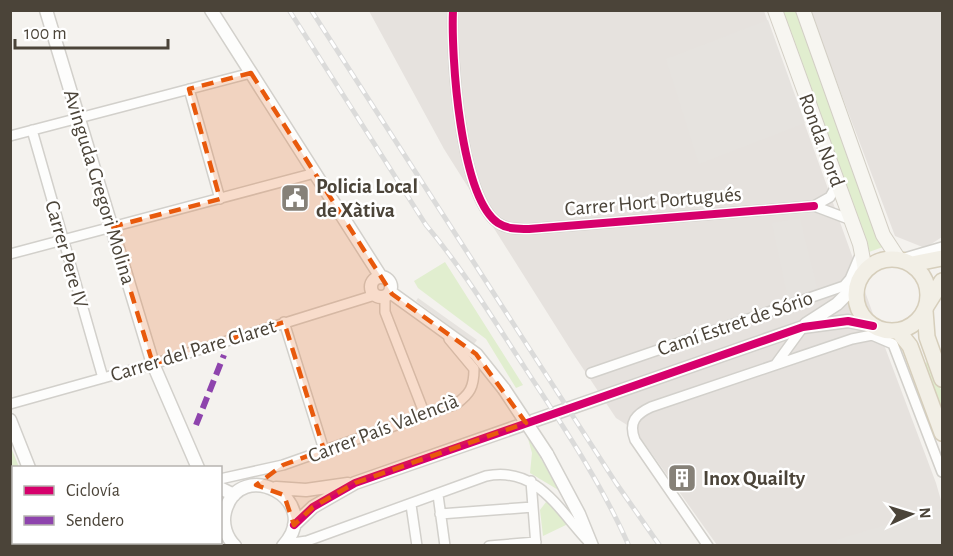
<svg xmlns="http://www.w3.org/2000/svg" width="953" height="556" viewBox="0 0 953 556" font-family="'Alegreya Sans',sans-serif">
<style>
.industrial{fill:#e6e2de}
.green{fill:#e1eecf}
.parking{fill:#e6e3df}
.lines{fill:none;stroke-linecap:round;stroke-linejoin:round}
.minor-casing{stroke:#d2d0cb;stroke-width:12}
.tertiary-casing{stroke:#d2d0cb;stroke-width:15}
.secondary-casing{stroke:#d3cfc5;stroke-width:16}
.primary-casing{stroke:#d6cebb;stroke-width:18}
.minor{stroke:#fdfdfc;stroke-width:9}
.tertiary{stroke:#fdfdfc;stroke-width:12}
.secondary{stroke:#f7f6f1;stroke-width:14}
.primary{stroke:#f2efe6;stroke-width:15}
.rail-casing{stroke:#dbdbda;stroke-width:5}
.rail{stroke:#fff;stroke-width:3;stroke-dasharray:9;stroke-linecap:butt}
.tertiary-bridge-casing{stroke:#d2d0cb;stroke-width:15;stroke-linecap:butt}
.tertiary-bridge{stroke:#fdfdfc;stroke-width:12}
.quiet{stroke:#8e44ad;stroke-width:6;stroke-dasharray:12 6;stroke-linecap:butt}
.cycleway-casing{stroke:#fff;stroke-width:11}
.cycleway{stroke:#d6006c;stroke-width:8}
.marked{fill:#e8590c;fill-opacity:0.2;stroke:#e8590c;stroke-width:4.5;stroke-dasharray:12 8;stroke-linejoin:round}
.labels{text-anchor:middle;stroke-width:5;stroke-linejoin:round;paint-order:stroke}
.street-label{font-size:21px;fill:#4b4439;stroke:#fff}
.poi-label{font-size:21px;font-weight:bold;fill:#4b4439;stroke:#fff;text-anchor:start}
</style>
<rect width="100%" height="100%" fill="#f4f2ee"/>
<path class="industrial" d="M 369,11 L 764,11 L 886,350 L 936,483 L 942,504 L 942,545 L 717,545 L 635,430 L 616,418 L 572,352 L 444,149 Z
M 810,11 L 942,11 L 942,237 L 925,248 L 895,236 Z"/>
<path class="green" d="M 779,11 L 797,11 L 883,247 L 869,252 Z
M 445,262 L 523,385 L 516,388 L 486,339 L 418,288 L 414,281 Z
M 931,361 L 942,393 L 942,419 L 922,364 Z
M 527,435 L 560,491 L 530,473 L 532,453 Z
M 10,445 L 19,467 L 14,468 L 13,504 L 11,505 Z
M 546,502 L 551,504 L 568,524 L 543,536 L 540,510 Z"/>
<path class="parking" d="M 768,20 L 805,123 L 699,164 L 666,59 Z
M 800,218 L 817,288 L 788,299 L 772,223 Z
M 418,298 L 477,340 L 474,344 L 416,301 Z
M 942,508 L 942,545 L 838,545 L 836,540 Z"/>
<g class="lines">
<g class="minor-casing">
<path id="minor" d="M 453,10 C 451,55 460,197 498,223 C 507,229 518,229 529,229 L 814,206
M 189,89 L 220,199
M 32,130 L 103,378
M 10,136 L 251,73
M 838,183 L 830,197 L 814,206 L 851,220
M 10,254 L 315,173
M 901,259 L 942,247
M 385,297 L 385,312 L 425,415
M 284,322 L 324,450
M 776,364 L 803,327
M 591,373 L 844,286 L 850,279 L 861,253
M 10,404 L 153,364 L 375,295
M 220,479 L 283,465 L 456,404 C 470,394 474,387 474,369 L 449,339
M 531,481 L 536,546
M 438,495 L 445,546
M 411,505 L 417,546
M 440,514 L 533,507
M 285,544 L 307,541 L 486,476 C 537,466 558,509 588,541
M 489,546 L 536,542
M 708,546 L 635,440 C 628,422 636,414 651,407 L 852,339 L 872,335 L 893,344 L 942,472"/>
</g>
<g class="tertiary-casing">
<path id="tertiary" d="M 46,10 L 153,364 L 198,468
M 211,10 L 381,277
M371 287a10 10 0 1 1 20 0a10 10 0 1 1-20 0Z
M 390,292 L 476,354 L 504,389
M 806,324 L 837,304 L 857,284
M 10,420 L 29,468
M 547,454 L 579,514 L 592,546
M 220,488 L 234,495
M 276,488 L 306,490 L 348,484
M 10,522 L 14,521
M 294,525 L 313,507 L 355,483 L 803,327 L 848,321 L 873,326
M 56,542 L 57,546
M 235,546 C 226,537 222,524 225,512 C 239,455 326,500 283,546"/>
</g>
<g class="secondary-casing">
<path id="secondary" d="M 775,10 L 860,244 L 865,270
M 803,10 L 883,235 L 898,258"/>
</g>
<g class="primary-casing">
<path id="primary" d="M856 295a36 36 0 1 1 72 0a36 36 0 1 1-72 0Z
M 912,264 L 942,258
M 927,305 L 942,281
M 925,311 L 927,337 L 942,379
M 898,331 L 910,346 L 942,433"/>
</g>
<use href="#minor" class="minor"/>
<use href="#tertiary" class="tertiary"/>
<use href="#secondary" class="secondary"/>
<use href="#primary" class="primary"/>
<g class="rail-casing">
<path id="rail" d="M 289,10 L 426,225 C 463,269 493,319 525,368 C 562,425 601,482 629,546
M 311,10 L 616,483 L 660,546"/>
</g>
<use href="#rail" class="rail"/>
<g class="tertiary-bridge-casing">
<path id="tertiary-bridge" d="M 504,389 L 547,454"/>
</g>
<use href="#tertiary-bridge" class="tertiary-bridge"/>
<path class="quiet" d="M 196,425 L 224,355"/>
<g class="cycleway-casing">
<path id="cycleway" d="M 453,10 C 451,55 460,197 498,223 C 507,229 518,229 529,229 L 814,206
M 294,525 L 313,507 L 355,483 L 803,327 L 848,321 L 873,326"/>
</g>
<use href="#cycleway" class="cycleway"/>
</g>
<path class="marked" d="M 251,73 L 392,294 L 476,354 L 526,423 L 355,483 L 313,507 L 294,525 L 284,495 L 256,485 L 283,465 L 324,450 L 284,322 L 153,364 L 111,227 L 220,199 L 189,89 Z"/>
<defs>
<g id="civic-square" transform="scale(1.5)"><rect x="-9" y="-9" width="18" height="18" rx="4" fill="#868178" stroke="#fff"/><path d="M-.6-6.5H3V-4.5H.6V-3L4-1V1h2V6H-6V1h2V-1L-.6-3ZM-1.2 2.5V6h2.4V2.5Z" fill="#fff"/></g>
<g id="building-square" transform="scale(1.5)"><rect x="-9" y="-9" width="18" height="18" rx="4" fill="#868178" stroke="#fff"/><path d="M-4-6H4V6H1V3H-1V6H-4ZM-2.5-4.3h1.7v1.8h-1.7ZM.8-4.3h1.7v1.8H.8ZM-2.5-1h1.7V.8h-1.7ZM.8-1h1.7V.8H.8Z" fill="#fff"/></g>
</defs>
<g fill-rule="evenodd">
<use href="#civic-square" x="295" y="198"/>
<use href="#building-square" x="682" y="478"/>
</g>
<g class="labels">
<g class="street-label">
<text transform="translate(822 140) rotate(70)" y="7">Ronda Nord</text>
<text transform="translate(100 187) rotate(73)" y="7">Avinguda Gregori Molina</text>
<text transform="translate(653 201) rotate(-5)" y="7">Carrer Hort Portugués</text>
<text transform="translate(67 254) rotate(74)" y="7">Carrer Pere IV</text>
<text transform="translate(735 323) rotate(-19)" y="7">Camí Estret de Sório</text>
<text transform="translate(193 350) rotate(-17)" y="7">Carrer del Pare Claret</text>
<text transform="translate(383 428) rotate(-21)" y="7">Carrer País Valencià</text>
</g>
<g class="poi-label">
<text x="316" y="193">Policia Local<tspan x="316" dy="24">de Xàtiva</tspan></text>
<text x="703" y="485">Inox Quailty</text>
</g>
</g>
<rect width="953" height="556" fill="none" stroke="#4b4439" stroke-width="24"/>
<rect x="12" y="466" width="210" height="78" fill="#ffffff" stroke="#b7b4b0" stroke-width="1.5"/>
<rect x="24" y="486" width="30" height="9" fill="#d6006c" stroke="#b7b4b0" stroke-width="1.5"/>
<text x="66" y="496" font-size="18" fill="#4b4439">Ciclovía</text>
<rect x="24" y="516" width="30" height="9" fill="#8e44ad" stroke="#b7b4b0" stroke-width="1.5"/>
<text x="66" y="526" font-size="18" fill="#4b4439">Sendero</text>
<g transform="translate(911 514) rotate(86)" stroke="#ffffff" stroke-width="4.5" paint-order="stroke">
<path d="M0-4.5L10 22L0 15L-10 22Z" fill="#4b4439"/>
<text y="-9" font-size="16" font-weight="bold" text-anchor="middle" fill="#4b4439">N</text>
</g>
<path d="M15 39v9h153v-9" fill="none" stroke="#4b4439" stroke-width="3"/>
<text x="24" y="39" font-size="18" fill="#4b4439" stroke="#ffffff" stroke-width="4.5" paint-order="stroke">100 m</text>
</svg>
